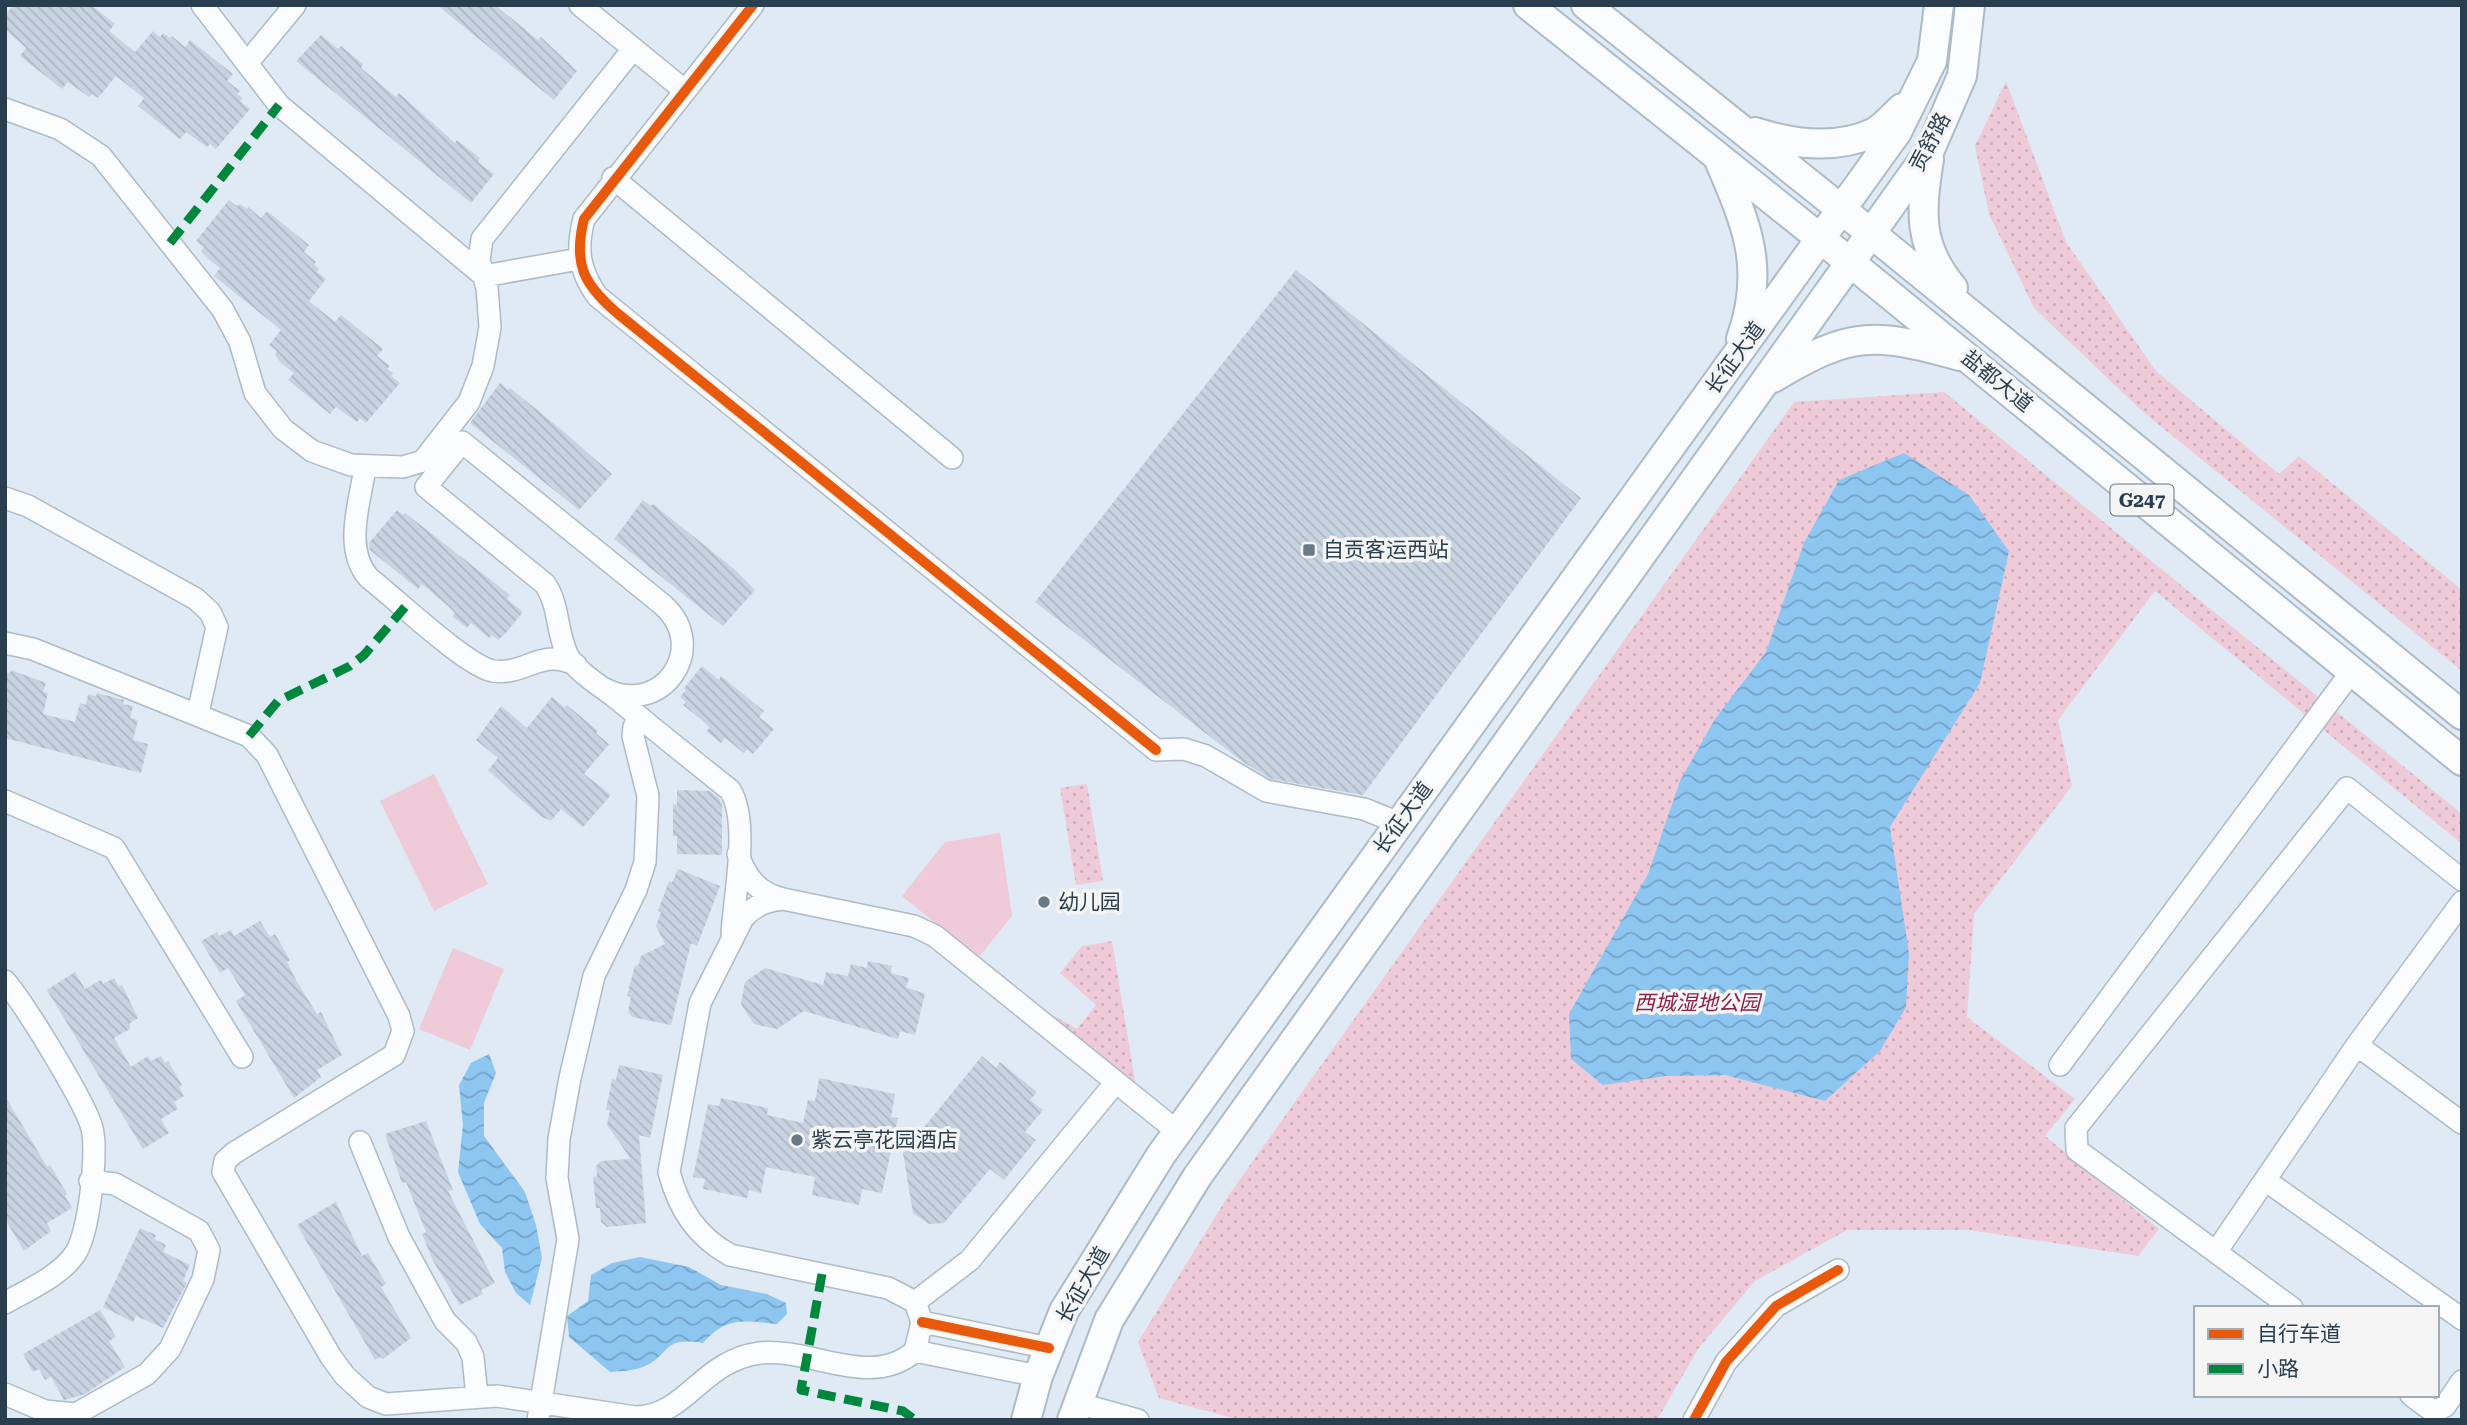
<svg xmlns="http://www.w3.org/2000/svg" width="2467" height="1425" viewBox="0 0 2467 1425" font-family="'Roboto Serif','Noto Sans SC',serif">
<style>
.grass{fill:url(#grass-dots)}
.pitch{fill:#efcbd9}
.water{fill:url(#water-waves)}
.building{fill:url(#building-back-hatch)}
.lines{fill:none;stroke-linecap:round;stroke-linejoin:round}
.minor-casing{stroke:#acbbc7;stroke-width:24}
.major-casing{stroke:#acbbc7;stroke-width:32}
.minor{stroke:#fafcfd;stroke-width:21}
.major{stroke:#fafcfd;stroke-width:28}
.quiet{stroke:#00873e;stroke-width:9;stroke-dasharray:18 9;stroke-linecap:butt}
.cycleway-casing{stroke:#f5f5f5;stroke-width:15}
.cycleway{stroke:#e8590c;stroke-width:10}
.poi-dot{fill:#697a89;stroke:#f5f5f5;stroke-width:2.5}
.labels{text-anchor:middle;stroke-width:7;stroke-linejoin:round;paint-order:stroke}
.shield{fill:#f5f5f5;stroke:#667581;stroke-width:2}
.shield-label{font-size:19px;font-weight:bold;fill:#293e4f}
.street-label{font-size:21px;fill:#293e4f;stroke:#f5f5f5}
.poi-label{font-size:21px;fill:#293e4f;stroke:#f5f5f5;text-anchor:start}
.park-label{font-size:21px;font-style:italic;fill:#8b2147;stroke:#f5f5f5}
</style>
<defs>
<pattern id="grass-dots" width="8" height="8" patternUnits="userSpaceOnUse" patternTransform="scale(1.75)"><rect width="8" height="8" fill="#efcbd9"/><path d="M2 2h.1M6 6h.1" fill="none" stroke="#cdafbc" stroke-width="1.8" stroke-linecap="round"/></pattern>
<pattern id="water-waves" width="16" height="10" patternUnits="userSpaceOnUse" patternTransform="scale(1.75)"><rect width="16" height="10" fill="#8ec6f2"/><path d="M0 5q4-4 8 0t8 0" fill="none" stroke="#74a2c6"/></pattern>
<pattern id="building-back-hatch" width="6" height="6" patternUnits="userSpaceOnUse" patternTransform="scale(1.75)"><rect width="6" height="6" fill="#c8d3e2"/><path d="M-1 5l2 2M0 0l6 6M5-1l2 2" fill="none" stroke="#acb6c4"/></pattern>
</defs>
<rect width="100%" height="100%" fill="#dfeaf4"/>
<path class="grass" d="M 2006,81 L 2066,242 L 2156,371 L 2279,474 L 2299,456 L 2462,590 L 2462,671 L 2142,411 L 2034,308 L 1989,214 L 1975,146 Z
M 1944,392 L 2462,814 L 2462,844 L 2155,591 L 2058,720 L 2072,786 L 1974,914 L 1967,1017 L 2075,1099 L 2045,1136 L 2159,1229 L 2138,1256 L 1970,1230 L 1847,1230 L 1755,1281 L 1698,1349 L 1657,1420 L 1240,1420 L 1159,1398 L 1138,1342 L 1228,1196 L 1794,402 Z
M 1087,784 L 1103,881 L 1076,885 L 1060,788 Z
M 1112,941 L 1136,1087 L 1052,1020 L 1055,1016 L 1077,1029 L 1096,1005 L 1060,973 L 1082,946 Z"/>
<path class="pitch" d="M 434,774 L 488,884 L 434,911 L 380,801 Z
M 1000,833 L 1012,916 L 978,958 L 902,896 L 945,842 Z
M 453,948 L 504,969 L 470,1050 L 419,1029 Z"/>
<path class="water" d="M 1904,453 L 1969,495 L 2009,551 L 1980,683 L 1890,827 L 1909,953 L 1906,1007 L 1880,1051 L 1825,1101 L 1725,1075 L 1666,1076 L 1603,1085 L 1571,1059 L 1569,1014 L 1648,874 L 1680,781 L 1715,719 L 1766,652 L 1804,543 L 1839,480 Z
M 489,1054 L 496,1073 L 484,1103 L 484,1136 L 525,1192 L 536,1225 L 542,1258 L 530,1305 L 516,1293 L 505,1272 L 502,1248 L 480,1224 L 458,1172 L 463,1125 L 459,1085 L 471,1063 Z
M 640,1257 L 689,1267 L 721,1285 L 767,1294 L 786,1303 L 787,1314 L 777,1324 C 744,1321 727,1316 703,1343 C 660,1336 671,1356 643,1367 C 633,1371 621,1371 610,1372 L 569,1337 L 567,1316 L 588,1301 L 591,1275 L 612,1263 Z"/>
<path class="building" d="M 14,5 L 91,5 L 115,24 L 109,31 L 135,52 L 153,31 L 160,37 L 163,33 L 170,38 L 172,36 L 185,47 L 190,40 L 233,74 L 227,81 L 240,91 L 237,94 L 243,98 L 240,101 L 250,109 L 216,149 L 210,144 L 207,147 L 186,132 L 180,139 L 138,106 L 144,98 L 116,76 L 98,98 L 92,94 L 89,97 L 68,82 L 62,89 L 20,56 L 26,48 L 5,29 L 5,15 Z
M 437,5 L 495,5 L 538,40 L 541,37 L 577,71 L 554,100 Z
M 321,35 L 338,49 L 341,46 L 363,64 L 361,68 L 396,97 L 399,93 L 455,143 L 457,140 L 480,158 L 478,162 L 494,174 L 471,203 L 296,61 Z
M 229,200 L 237,206 L 240,204 L 247,209 L 248,207 L 261,218 L 267,211 L 309,245 L 304,252 L 316,262 L 314,265 L 319,269 L 317,272 L 326,279 L 309,301 L 335,322 L 341,315 L 383,349 L 377,356 L 390,366 L 387,369 L 393,373 L 391,376 L 400,383 L 366,423 L 360,418 L 357,422 L 336,407 L 330,414 L 288,380 L 294,373 L 281,363 L 275,355 L 277,351 L 269,345 L 281,330 L 214,276 L 220,268 L 207,258 L 201,251 L 204,247 L 196,241 Z
M 1296,270 L 1581,498 L 1363,795 L 1271,779 L 1243,762 L 1035,602 Z
M 500,383 L 508,390 L 510,388 L 563,431 L 612,474 L 579,510 L 470,423 Z
M 643,500 L 651,506 L 653,504 L 734,569 L 755,590 L 723,626 L 614,539 Z
M 397,510 L 403,515 L 405,513 L 510,595 L 507,599 L 523,612 L 505,634 L 498,640 L 492,635 L 489,638 L 471,623 L 467,628 L 452,616 L 455,613 L 448,606 L 422,584 L 418,589 L 370,550 L 369,543 Z
M 702,666 L 719,680 L 721,676 L 764,711 L 759,717 L 774,729 L 753,754 L 747,749 L 744,753 L 725,738 L 721,743 L 706,731 L 710,728 L 703,721 L 683,705 L 686,702 L 680,697 L 686,690 L 684,688 Z
M 11,670 L 46,683 L 43,692 L 48,693 L 43,714 L 75,722 L 80,703 L 86,705 L 88,694 L 96,696 L 97,693 L 124,700 L 123,704 L 133,706 L 130,718 L 138,720 L 133,740 L 148,744 L 141,773 L 5,738 L 5,672 L 10,673 Z
M 552,697 L 565,708 L 567,705 L 598,731 L 596,733 L 609,744 L 584,774 L 611,795 L 583,827 L 561,809 L 551,821 L 542,817 L 513,793 L 488,770 L 498,758 L 476,740 L 501,706 L 527,728 Z
M 677,790 L 710,791 L 719,798 L 722,805 L 722,855 L 677,854 L 677,836 L 673,836 L 673,804 L 677,805 Z
M 678,869 L 720,886 L 697,946 L 691,943 L 671,1025 L 632,1017 L 628,1011 L 631,997 L 627,996 L 635,965 L 638,966 L 641,956 L 665,944 L 656,926 L 661,912 L 658,911 L 669,881 L 672,883 Z
M 260,921 L 270,937 L 275,934 L 290,960 L 287,962 L 296,980 L 317,1014 L 321,1012 L 342,1055 L 317,1070 L 321,1077 L 294,1098 L 236,1001 L 245,995 L 228,968 L 220,973 L 201,941 L 217,932 L 219,936 L 231,930 L 234,936 Z
M 868,961 L 892,966 L 891,973 L 909,978 L 906,987 L 925,994 L 915,1035 L 900,1031 L 898,1039 L 804,1011 L 777,1029 L 754,1024 L 741,1004 L 745,982 L 765,968 L 823,985 L 826,972 L 848,976 L 851,964 L 867,968 Z
M 75,972 L 85,989 L 101,980 L 103,984 L 114,978 L 119,986 L 122,985 L 138,1018 L 130,1023 L 130,1029 L 114,1038 L 131,1067 L 148,1056 L 151,1061 L 161,1056 L 165,1063 L 168,1061 L 182,1085 L 179,1087 L 184,1096 L 174,1102 L 178,1109 L 161,1119 L 169,1133 L 143,1149 L 47,990 Z
M 982,1056 L 996,1068 L 1000,1062 L 1037,1092 L 1030,1100 L 1043,1110 L 1025,1132 L 1036,1140 L 1004,1180 L 990,1169 L 944,1223 L 929,1224 L 913,1213 L 903,1153 Z
M 619,1065 L 663,1075 L 650,1138 L 639,1135 L 646,1223 L 607,1227 L 601,1222 L 600,1208 L 596,1208 L 593,1177 L 597,1176 L 596,1166 L 601,1161 L 631,1159 L 607,1125 L 610,1110 L 606,1110 L 612,1079 L 616,1080 Z
M 819,1078 L 895,1094 L 891,1117 L 898,1118 L 882,1193 L 862,1189 L 859,1205 L 812,1195 L 815,1177 L 766,1167 L 761,1193 L 749,1190 L 747,1198 L 703,1189 L 705,1179 L 693,1177 L 708,1104 L 719,1106 L 721,1098 L 768,1108 L 767,1115 L 803,1123 L 808,1100 L 815,1101 Z
M 5,1096 L 47,1167 L 50,1165 L 67,1194 L 65,1196 L 72,1208 L 47,1223 L 51,1231 L 24,1251 L 5,1219 Z
M 426,1121 L 453,1190 L 448,1191 L 495,1283 L 481,1290 L 483,1294 L 460,1305 L 433,1261 L 422,1234 L 426,1232 L 406,1182 L 402,1183 L 385,1134 Z
M 336,1202 L 362,1256 L 368,1253 L 386,1284 L 381,1287 L 411,1338 L 383,1359 L 381,1357 L 375,1360 L 297,1225 Z
M 140,1228 L 156,1235 L 154,1239 L 166,1245 L 163,1252 L 190,1265 L 183,1281 L 187,1283 L 163,1328 L 136,1316 L 133,1322 L 103,1307 Z
M 100,1310 L 116,1337 L 109,1341 L 125,1367 L 85,1394 L 64,1400 L 51,1377 L 45,1380 L 39,1369 L 33,1372 L 23,1354 Z"/>
<g class="lines">
<g class="minor-casing">
<path id="minor" d="M 202,5 L 279,105 L 484,276 L 579,259
M 580,5 L 684,90
M 753,5 L 584,219 C 576,249 579,270 597,296 L 1156,750 L 1184,749 L 1206,756 L 1266,791 L 1364,809 L 1399,823
M 248,62 L 295,5
M 5,109 L 60,129 L 101,156 L 223,310 L 240,342 L 255,393 L 283,429 L 312,451 L 351,465 L 403,467 L 423,461 L 469,402 L 483,366 L 490,327 L 487,288 L 479,260 L 482,239 L 633,49
M 613,178 L 952,458
M 365,468 C 360,502 343,549 369,578 C 395,598 466,666 493,671 C 526,676 540,647 576,665
M 5,498 L 28,506 L 196,599 L 210,612 L 217,627 L 198,713
M 5,643 L 33,649 L 249,736 L 267,755 L 399,1016 L 403,1031 L 394,1055 L 234,1153 L 225,1161 L 223,1172 L 331,1357 L 345,1376 L 368,1397 L 386,1404 L 497,1396 L 635,1417 C 688,1416 700,1361 760,1353 C 810,1347 871,1390 915,1351 L 922,1322 L 915,1302 L 888,1288 L 730,1255 C 696,1236 679,1209 669,1172 L 700,1003 L 743,918 C 755,905 766,901 783,899 L 914,926 L 935,936 L 1178,1132
M 605,689 C 661,718 711,648 663,605 L 462,442 L 426,487 L 545,584 C 560,606 556,633 568,656 C 578,673 601,686 616,698 C 654,729 692,760 730,790 C 750,822 734,896 732,934
M 5,801 L 114,848 L 242,1057
M 738,854 C 746,878 758,893 783,899
M 5,981 C 24,1003 85,1102 92,1128 C 98,1153 89,1234 75,1254 C 59,1277 29,1289 5,1303
M 2357,1045 L 2462,1123
M 2060,1065 L 2352,671
M 360,1142 L 399,1237 L 445,1321 L 466,1342 L 473,1357 L 477,1397
M 2265,1180 L 2462,1319
M 2216,1252 L 2357,1045 L 2462,902
M 915,1302 L 970,1260 L 1116,1082
M 2292,1308 L 2077,1150 L 2076,1128 L 2347,788 L 2462,880
M 922,1322 L 1049,1348
M 915,1351 L 1038,1376
M 5,1394 L 45,1411 L 76,1414 L 147,1374 L 170,1349 L 203,1279 L 209,1250 L 199,1231 L 115,1184 L 90,1181
M 2411,1395 L 2434,1412 L 2445,1406 L 2462,1381
M 1077,1403 L 1138,1420
M 538,1420 L 568,1239 L 557,1178 L 559,1139 L 570,1078 L 594,976 L 636,890 L 645,862 L 648,796 L 633,736 L 634,727 L 641,718
M 1694,1420 L 1726,1362 L 1776,1306 L 1838,1270"/>
</g>
<g class="major-casing">
<path id="major" d="M 1528,5 L 1851,263 L 2462,761
M 1586,5 L 1872,234 L 2462,715
M 1755,132 C 1792,144 1835,150 1873,133 C 1883,128 1893,116 1902,108
M 1929,159 C 1921,211 1917,245 1953,288
M 1719,160 C 1747,225 1766,269 1741,339
M 1773,378 C 1851,331 1873,332 1960,356
M 1026,1420 L 1038,1376 L 1064,1311 L 1161,1155 L 1897,132 L 1932,61 L 1939,5
M 1072,1420 L 1109,1320 L 1197,1177 L 1929,152 L 1962,76 L 1970,5"/>
</g>
<use href="#minor" class="minor"/>
<use href="#major" class="major"/>
<path class="quiet" d="M 170,243 L 279,105
M 249,736 L 278,701 L 350,666 L 364,655 L 405,607
M 822,1274 L 801,1390 L 903,1411 L 915,1420"/>
<g class="cycleway-casing">
<path id="cycleway" d="M 753,5 L 584,219 C 573,263 583,284 617,313 L 1156,750
M 922,1322 L 1049,1348
M 1694,1420 L 1726,1362 L 1776,1306 L 1838,1270"/>
</g>
<use href="#cycleway" class="cycleway"/>
</g>
<g class="poi-dot">
<rect x="1302" y="543" width="14" height="14" rx="3.5"/>
<circle cx="1044" cy="902" r="7"/>
<circle cx="797" cy="1140" r="7"/>
</g>
<g class="labels">
<rect class="shield" x="2110.5" y="484.5" width="63" height="31" rx="5"/>
<g class="shield-label">
<text x="2142" y="507">G247</text>
</g>
<g class="street-label">
<text transform="translate(1930 142) rotate(-62)" y="7">贡舒路</text>
<text transform="translate(1735 358) rotate(-54)" y="7">长征大道</text>
<text transform="translate(1997 381) rotate(39)" y="7">盐都大道</text>
<text transform="translate(1403 818) rotate(-54)" y="7">长征大道</text>
<text transform="translate(1083 1285) rotate(-60)" y="7">长征大道</text>
</g>
<g class="poi-label">
<text x="1323" y="557">自贡客运西站</text>
<text x="1058" y="909">幼儿园</text>
<text x="811" y="1147">紫云亭花园酒店</text>
</g>
<g class="park-label">
<text x="1697" y="1010">西城湿地公园</text>
</g>
</g>
<rect width="2467" height="1425" fill="none" stroke="#293e4f" stroke-width="14"/>
<rect x="2194" y="1306" width="245" height="91" fill="#f5f5f5" stroke="#a3acb3" stroke-width="2"/>
<rect x="2208" y="1329" width="35" height="10" fill="#e8590c" stroke="#a3acb3" stroke-width="2"/>
<text x="2257" y="1341" font-size="21" fill="#293e4f">自行车道</text>
<rect x="2208" y="1364" width="35" height="10" fill="#00873e" stroke="#a3acb3" stroke-width="2"/>
<text x="2257" y="1376" font-size="21" fill="#293e4f">小路</text>
</svg>
